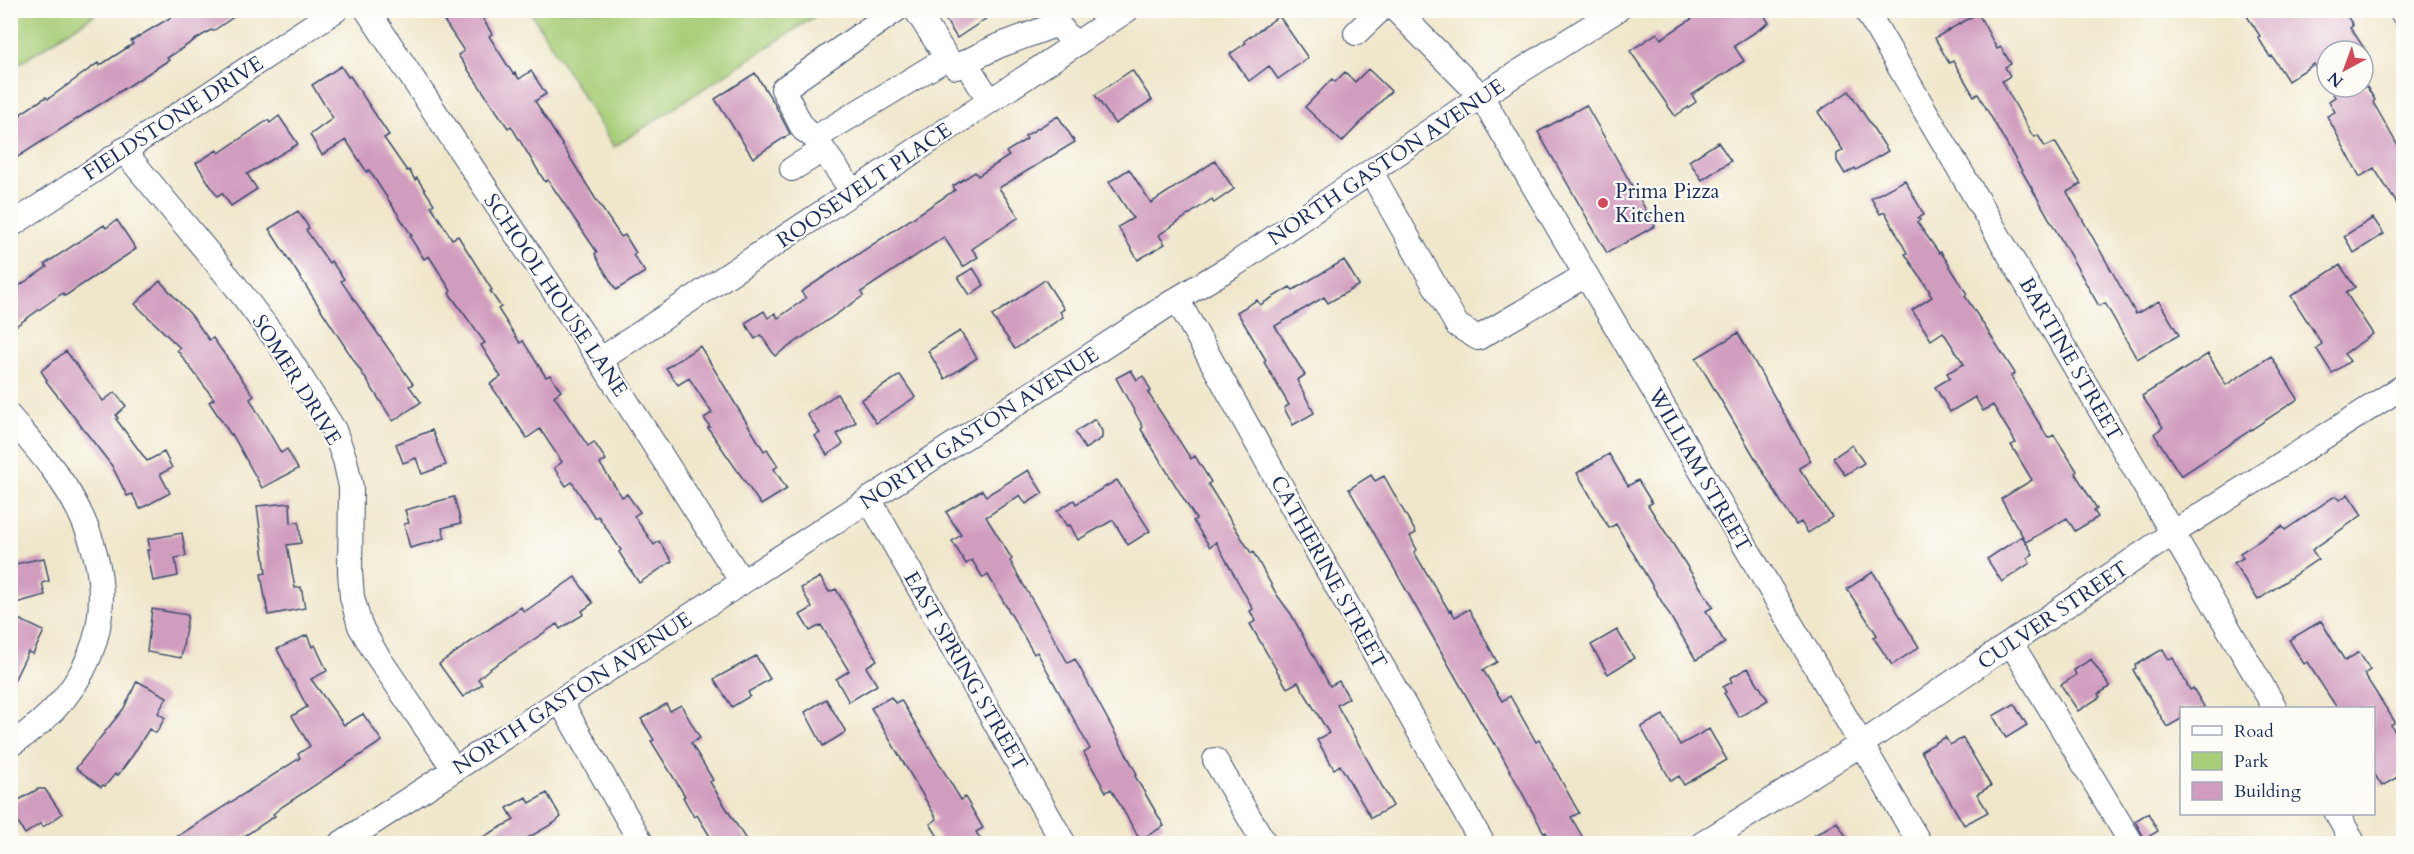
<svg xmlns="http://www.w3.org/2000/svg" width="2414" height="854" viewBox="0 0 2414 854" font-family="Cardo,serif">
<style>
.green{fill:#a8ce78;stroke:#627e6b;stroke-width:1.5}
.building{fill:#d19dbf}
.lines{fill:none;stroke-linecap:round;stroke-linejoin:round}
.minor-casing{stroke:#3b4b6e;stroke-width:26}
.minor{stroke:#fff;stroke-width:24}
.poi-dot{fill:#d1495b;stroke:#fdfcf7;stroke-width:2}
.labels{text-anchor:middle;stroke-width:4.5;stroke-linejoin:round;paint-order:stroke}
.street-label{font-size:21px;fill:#1b2f5e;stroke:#fdfcf7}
.poi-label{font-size:21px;fill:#1b2f5e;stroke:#fdfcf7;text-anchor:start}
</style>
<rect width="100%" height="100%" fill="#fdfcf7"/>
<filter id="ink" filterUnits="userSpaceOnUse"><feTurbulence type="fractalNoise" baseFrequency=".0167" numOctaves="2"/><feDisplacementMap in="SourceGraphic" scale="12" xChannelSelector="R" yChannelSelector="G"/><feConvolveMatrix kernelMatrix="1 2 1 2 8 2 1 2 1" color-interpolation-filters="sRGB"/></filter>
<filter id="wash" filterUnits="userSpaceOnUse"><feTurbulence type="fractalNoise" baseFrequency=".008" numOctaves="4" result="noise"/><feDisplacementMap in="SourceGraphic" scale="24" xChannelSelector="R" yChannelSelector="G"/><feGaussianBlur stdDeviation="1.35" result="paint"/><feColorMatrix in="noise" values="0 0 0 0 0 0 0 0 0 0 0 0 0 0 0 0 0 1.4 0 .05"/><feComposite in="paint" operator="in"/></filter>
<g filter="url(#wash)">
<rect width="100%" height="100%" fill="#f0e7cb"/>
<path class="green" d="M 11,10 L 100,10 L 100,11 L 11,69 Z
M 530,11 L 823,11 L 614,147 Z"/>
<g id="blocks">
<path class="building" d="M 183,10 L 244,10 L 213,31 L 211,30 L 201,36 L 167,58 L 169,60 L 10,162 L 10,122 L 21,115 L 20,114 L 46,97 L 48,99 L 98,63 L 99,66 L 133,44 L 131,41 Z
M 437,10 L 478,10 L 492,34 L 489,36 L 513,74 L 515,73 L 519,79 L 531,71 L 546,94 L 535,101 L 595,198 L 621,237 L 625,235 L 636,253 L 633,255 L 645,272 L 616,290 L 600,264 L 595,254 L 597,252 L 548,180 L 545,182 L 511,126 L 508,128 L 458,55 L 464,51 Z
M 939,10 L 999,10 L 957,38 Z
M 1705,10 L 1761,10 L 1769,23 L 1734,46 L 1744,61 L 1692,95 L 1696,102 L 1675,116 L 1630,51 L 1657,33 L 1661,39 Z
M 2243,10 L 2343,10 L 2353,25 L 2350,27 L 2366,51 L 2327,51 L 2327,84 L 2314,64 L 2288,81 L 2272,56 L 2270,57 L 2258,37 L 2260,36 Z
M 1978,13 L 1997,49 L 2001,47 L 2011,64 L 2005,67 L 2010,76 L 2002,81 L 2032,135 L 2035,137 L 2038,135 L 2045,147 L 2055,142 L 2081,184 L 2067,192 L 2136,314 L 2159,301 L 2179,335 L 2137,359 L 2105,303 L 2099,306 L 1978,94 L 1974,96 L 1953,61 L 1949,63 L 1935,38 Z
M 1279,16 L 1308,58 L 1278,79 L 1269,66 L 1249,81 L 1230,54 L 1246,43 L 1244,41 Z
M 341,66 L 348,77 L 350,76 L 389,135 L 384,138 L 407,171 L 409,170 L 415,180 L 417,178 L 434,204 L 431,206 L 452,239 L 458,236 L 492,290 L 490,291 L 501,307 L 498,309 L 520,343 L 523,341 L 546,377 L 550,375 L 561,391 L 554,396 L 588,446 L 594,442 L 606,460 L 600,464 L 622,497 L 627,494 L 640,512 L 634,516 L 654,545 L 659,541 L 672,561 L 639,583 L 619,552 L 621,550 L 598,516 L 595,518 L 572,482 L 566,486 L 554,468 L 562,462 L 540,429 L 527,438 L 490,384 L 501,377 L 481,345 L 485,343 L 449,293 L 451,291 L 429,256 L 424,259 L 410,237 L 412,236 L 369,170 L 367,172 L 346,140 L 322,155 L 310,135 L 333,118 L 312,85 Z
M 1368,69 L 1391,91 L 1342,142 L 1305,107 L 1332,79 L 1335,82 L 1345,72 L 1355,82 Z
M 1132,70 L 1152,100 L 1115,124 L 1095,95 Z
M 755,73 L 774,103 L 790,134 L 753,158 L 715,99 Z
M 2329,87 L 2367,87 L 2375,100 L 2373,102 L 2403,155 L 2403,213 L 2374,168 L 2360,177 L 2327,116 L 2335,112 L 2329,101 L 2335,97 Z
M 1849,91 L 1888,151 L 1856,170 L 1855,168 L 1845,174 L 1837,161 L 1837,154 L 1843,150 L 1818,112 Z
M 1586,105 L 1655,226 L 1607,253 L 1538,132 Z
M 279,116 L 298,144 L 247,174 L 257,189 L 231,206 L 222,193 L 217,196 L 196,163 L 217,150 L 219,153 L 268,120 L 270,123 Z
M 1058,116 L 1075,142 L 999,188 L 1019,217 L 972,249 L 978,257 L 963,267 L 944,237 L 861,292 L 863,296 L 775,356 L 761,335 L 755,339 L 745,323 L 764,311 L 768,318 L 775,313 L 778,318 L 806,298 L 801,292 L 955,190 L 953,186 L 975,172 L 978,176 L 1009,156 L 1006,152 L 1027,139 L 1025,136 Z
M 1718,142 L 1731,161 L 1702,180 L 1689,161 Z
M 1215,161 L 1234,189 L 1214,203 L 1212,199 L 1159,235 L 1165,244 L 1138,260 L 1118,227 L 1133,218 L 1109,182 L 1129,169 L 1151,203 Z
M 1905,180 L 1924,215 L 1918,218 L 1920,220 L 1917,222 L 1939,253 L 1941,252 L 1967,294 L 1965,296 L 2015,373 L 2011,376 L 2026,402 L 2048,438 L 2054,435 L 2077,471 L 2075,473 L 2097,509 L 2094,511 L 2098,517 L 2075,531 L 2067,518 L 2026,542 L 2001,499 L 2032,480 L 2011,445 L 2016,443 L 1993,405 L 1983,411 L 1975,397 L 1950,412 L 1935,387 L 1950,378 L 1947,373 L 1964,364 L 1943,332 L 1931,340 L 1912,310 L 1932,297 L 1929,293 L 1930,292 L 1905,254 L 1907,253 L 1885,212 L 1880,214 L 1871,198 Z
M 298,211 L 309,228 L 306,230 L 329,263 L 331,261 L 344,279 L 341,281 L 413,384 L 409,386 L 421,402 L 393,421 L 269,229 Z
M 2373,218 L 2384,234 L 2354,253 L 2344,236 Z
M 117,220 L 136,249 L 65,296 L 63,293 L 10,330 L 10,284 L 14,289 L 47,267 L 45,264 L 104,225 L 106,228 Z
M 1344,260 L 1359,285 L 1328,303 L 1324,297 L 1275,326 L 1305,375 L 1297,380 L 1314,413 L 1293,425 L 1284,408 L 1289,405 L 1264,362 L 1266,360 L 1237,312 L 1257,300 L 1260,305 L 1290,287 L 1293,290 Z
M 2340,265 L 2355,287 L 2346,293 L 2373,334 L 2344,354 L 2350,361 L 2332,373 L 2316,348 L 2322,344 L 2291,296 Z
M 973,268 L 984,285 L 970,295 L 958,277 Z
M 1045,280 L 1064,309 L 1060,312 L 1063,317 L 1015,349 L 992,316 Z
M 160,281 L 192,316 L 209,340 L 213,338 L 254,396 L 250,399 L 281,453 L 287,449 L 298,469 L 262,488 L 232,434 L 231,435 L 209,402 L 214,399 L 177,350 L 180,348 L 135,304 Z
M 960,331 L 977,358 L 945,379 L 928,351 Z
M 1738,333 L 1811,461 L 1799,468 L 1832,517 L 1808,533 L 1801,522 L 1796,525 L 1781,502 L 1696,358 Z
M 700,346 L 764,451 L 767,449 L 778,466 L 774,469 L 787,489 L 761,505 L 708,428 L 710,427 L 704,418 L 712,413 L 689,378 L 678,385 L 666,368 Z
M 66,351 L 103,401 L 115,392 L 126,406 L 116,415 L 118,418 L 116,419 L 147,461 L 164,452 L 172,468 L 160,474 L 170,493 L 140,509 L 132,494 L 127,496 L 112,466 L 46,381 L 47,380 L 41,371 Z
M 2208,354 L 2226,385 L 2271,356 L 2298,399 L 2181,476 L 2154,434 L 2163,427 L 2142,396 Z
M 1131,370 L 1137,380 L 1143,376 L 1151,391 L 1148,393 L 1191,459 L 1195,456 L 1211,482 L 1208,484 L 1251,553 L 1253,552 L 1277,595 L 1291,614 L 1330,686 L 1339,681 L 1349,698 L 1337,705 L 1393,806 L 1371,818 L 1340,765 L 1334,769 L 1317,740 L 1329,733 L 1298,682 L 1287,688 L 1250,624 L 1256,621 L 1250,611 L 1253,609 L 1216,542 L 1210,547 L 1193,521 L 1196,519 L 1141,429 L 1143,427 L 1116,378 Z
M 900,375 L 915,397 L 876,423 L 861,400 Z
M 837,394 L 856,422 L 837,434 L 843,444 L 827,455 L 815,436 L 820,433 L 807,414 Z
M 1095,419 L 1102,431 L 1102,438 L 1085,449 L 1075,432 Z
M 432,430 L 446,465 L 422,474 L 416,458 L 403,463 L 396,444 Z
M 1852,445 L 1864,463 L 1845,475 L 1833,458 Z
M 1609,454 L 1628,486 L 1638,480 L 1652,503 L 1648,505 L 1713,607 L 1706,611 L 1725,643 L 1696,660 L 1616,524 L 1609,528 L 1577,473 Z
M 1028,470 L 1043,493 L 1026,504 L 1020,495 L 986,517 L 1012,559 L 1010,561 L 1068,663 L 1075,659 L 1137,774 L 1135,776 L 1164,826 L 1140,840 L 1111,789 L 1106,792 L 1084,753 L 1090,749 L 1037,652 L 1034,654 L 988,575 L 983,578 L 972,560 L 966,564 L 952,541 L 961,535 L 946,512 L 982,490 L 986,496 Z
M 1371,475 L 1375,481 L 1384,476 L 1416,533 L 1410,536 L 1417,550 L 1414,552 L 1449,611 L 1451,610 L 1455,617 L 1469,609 L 1497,662 L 1483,670 L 1502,701 L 1510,696 L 1536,742 L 1539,740 L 1579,813 L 1571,817 L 1586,843 L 1552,843 L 1546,832 L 1544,833 L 1495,743 L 1494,744 L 1477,715 L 1349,489 Z
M 1117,480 L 1150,531 L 1128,545 L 1113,520 L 1078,540 L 1070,525 L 1067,526 L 1057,511 L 1074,500 L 1076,504 Z
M 2348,494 L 2362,515 L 2312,550 L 2318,559 L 2258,600 L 2234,563 L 2243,558 L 2240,553 L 2282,526 L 2285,530 L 2332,498 L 2336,496 L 2340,500 Z
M 454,497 L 461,523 L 442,528 L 445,538 L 410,548 L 404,524 L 409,523 L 405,510 Z
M 290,503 L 291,523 L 299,522 L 301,543 L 287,545 L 295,588 L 301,587 L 305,608 L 268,615 L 261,574 L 266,573 L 257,506 Z
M 182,533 L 186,556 L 175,558 L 178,576 L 153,581 L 147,550 L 150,550 L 148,539 Z
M 2022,536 L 2033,554 L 2027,558 L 2030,563 L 2002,582 L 1987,559 Z
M 44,558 L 49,581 L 42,583 L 45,595 L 16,603 L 10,581 L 10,565 Z
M 1873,572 L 1919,647 L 1892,665 L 1873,637 L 1877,635 L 1847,589 Z
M 575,577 L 593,603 L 582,611 L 584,614 L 560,629 L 557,624 L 488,670 L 478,679 L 482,684 L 463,697 L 439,664 L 521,607 L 524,612 Z
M 820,577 L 829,592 L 836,589 L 877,660 L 866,667 L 877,685 L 849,702 L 836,679 L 849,671 L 821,625 L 810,631 L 800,615 L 812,608 L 801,588 Z
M 152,609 L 188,615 L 181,658 L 147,652 Z
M 10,615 L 44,631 L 33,654 L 28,652 L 10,689 Z
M 2321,621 L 2345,661 L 2359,652 L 2370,670 L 2364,674 L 2395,722 L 2391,725 L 2403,747 L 2403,774 L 2382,786 L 2373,772 L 2373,708 L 2337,708 L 2307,662 L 2304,664 L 2289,640 Z
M 1617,630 L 1634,658 L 1608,674 L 1591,645 Z
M 307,635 L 312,647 L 315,645 L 327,671 L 311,679 L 344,725 L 363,714 L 382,741 L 283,806 L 273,814 L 275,816 L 234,843 L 167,843 L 300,758 L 298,754 L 310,746 L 292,716 L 307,707 L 277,649 Z
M 2163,649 L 2169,660 L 2173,658 L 2190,690 L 2193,688 L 2205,708 L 2181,708 L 2181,719 L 2167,727 L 2133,670 L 2136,668 L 2135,665 Z
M 756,656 L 770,679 L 748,692 L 750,696 L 732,707 L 714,679 Z
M 2091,659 L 2110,687 L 2098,694 L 2100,697 L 2078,711 L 2061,685 L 2076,675 L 2074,670 Z
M 1748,668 L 1768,700 L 1739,717 L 1724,693 L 1726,692 L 1723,687 L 1732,682 L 1730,678 Z
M 137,681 L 167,697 L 158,713 L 165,718 L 156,733 L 149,729 L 133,755 L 118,775 L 115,774 L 105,786 L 103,785 L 101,787 L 76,768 L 124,708 Z
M 891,697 L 895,703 L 901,700 L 961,800 L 965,797 L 983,828 L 976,832 L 983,843 L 942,843 L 930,824 L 937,819 L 871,708 Z
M 826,699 L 846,732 L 823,746 L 805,712 Z
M 666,704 L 670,711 L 681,705 L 700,738 L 691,743 L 713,780 L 710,782 L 748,843 L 714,843 L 697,815 L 694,817 L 683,797 L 685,796 L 651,741 L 654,740 L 641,719 Z
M 2014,704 L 2027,725 L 2006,738 L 1993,716 Z
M 1663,715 L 1680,745 L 1709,729 L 1727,760 L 1684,785 L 1679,776 L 1671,781 L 1641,727 Z
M 1945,737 L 1950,745 L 1963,738 L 1991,786 L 1977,794 L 1988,812 L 1964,825 L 1921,751 Z
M 38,789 L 45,789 L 62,814 L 43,827 L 41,823 L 25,834 L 10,811 L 10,805 Z
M 547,793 L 561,817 L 554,823 L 519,843 L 472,843 L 514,820 L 507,808 L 526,797 L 530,803 Z
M 2148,813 L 2158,831 L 2145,839 L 2135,821 Z
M 1837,822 L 1850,843 L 1801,843 Z"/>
</g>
</g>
<g filter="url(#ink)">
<use href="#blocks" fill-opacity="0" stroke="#3b4b6e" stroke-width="1.5"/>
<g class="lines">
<g class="minor-casing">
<path id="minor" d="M 367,10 L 600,360 L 742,582
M 916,10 L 947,58 L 956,67 L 998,46 L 1058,24 L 1075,45
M 1396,10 L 1481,96 L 1920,844
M 1866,10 L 2275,708
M 2401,10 L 2404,15
M 1356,33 L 1380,10
M 965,62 L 990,101
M 815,138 L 947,58
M 123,150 L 234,284 L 281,346 L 334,430 L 345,460 L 351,487 L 350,572 L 352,597 L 360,626 L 376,654 L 454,769
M 792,169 L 823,150
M 1371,172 L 1457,325 L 1478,338 L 1586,275
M 853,192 L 815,138 L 803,129 L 783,89 L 896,10
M 10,226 L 336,10
M 1177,299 L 1327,569 L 1483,844
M 600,360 L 1127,10
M 10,417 C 34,446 61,475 78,509 C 125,603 98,689 10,745
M 869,499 L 1064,844
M 2011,643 L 2132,844
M 560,701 L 642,844
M 1215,760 L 1265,844
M 2337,814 L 2354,844
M 340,844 L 1177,299 L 1234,265 L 1481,96 L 1617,10
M 1702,844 L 1863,743 L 2173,533 L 2404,386"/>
</g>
<use href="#minor" class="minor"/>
</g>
</g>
<circle class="poi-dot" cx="1603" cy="203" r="6"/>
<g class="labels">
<g class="street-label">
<text transform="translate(173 118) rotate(-33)" y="7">FIELDSTONE DRIVE</text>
<text transform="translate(1386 162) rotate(-34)" y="7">NORTH GASTON AVENUE</text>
<text transform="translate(864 185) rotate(-34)" y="7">ROOSEVELT PLACE</text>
<text transform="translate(556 295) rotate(56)" y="7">SCHOOL HOUSE LANE</text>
<text transform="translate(2071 359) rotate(60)" y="7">BARTINE STREET</text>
<text transform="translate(297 380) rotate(58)" y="7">SOMER DRIVE</text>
<text transform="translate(979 428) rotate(-33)" y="7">NORTH GASTON AVENUE</text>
<text transform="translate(1700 470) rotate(60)" y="7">WILLIAM STREET</text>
<text transform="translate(1329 572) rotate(61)" y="7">CATHERINE STREET</text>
<text transform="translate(2053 615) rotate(-34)" y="7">CULVER STREET</text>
<text transform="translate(966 671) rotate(60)" y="7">EAST SPRING STREET</text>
<text transform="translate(572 693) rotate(-33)" y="7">NORTH GASTON AVENUE</text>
</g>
<g class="poi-label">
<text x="1615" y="198">Prima Pizza<tspan x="1615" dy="24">Kitchen</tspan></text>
</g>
</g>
<rect width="2414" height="854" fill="none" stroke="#fdfcf7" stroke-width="36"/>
<rect x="2180" y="707" width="195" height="108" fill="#fdfcf7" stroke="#a3aaba" stroke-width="1.5"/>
<rect x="2192" y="726" width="30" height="9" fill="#ffffff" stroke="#a3aaba" stroke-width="1.5"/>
<text x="2234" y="737" font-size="18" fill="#1b2f5e">Road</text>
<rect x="2192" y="752" width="30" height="18" fill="#a8ce78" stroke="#a3aaba" stroke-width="1.5"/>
<text x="2234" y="767" font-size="18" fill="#1b2f5e">Park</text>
<rect x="2192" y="782" width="30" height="18" fill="#d19dbf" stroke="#a3aaba" stroke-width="1.5"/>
<text x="2234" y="797" font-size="18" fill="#1b2f5e">Building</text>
<g transform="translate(2345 69) rotate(221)"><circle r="28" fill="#fdfcf7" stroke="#a3aaba" stroke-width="1.5"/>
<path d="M0-4.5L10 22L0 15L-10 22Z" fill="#d1495b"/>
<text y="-9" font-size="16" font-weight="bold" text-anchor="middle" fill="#1b2f5e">N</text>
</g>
</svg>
